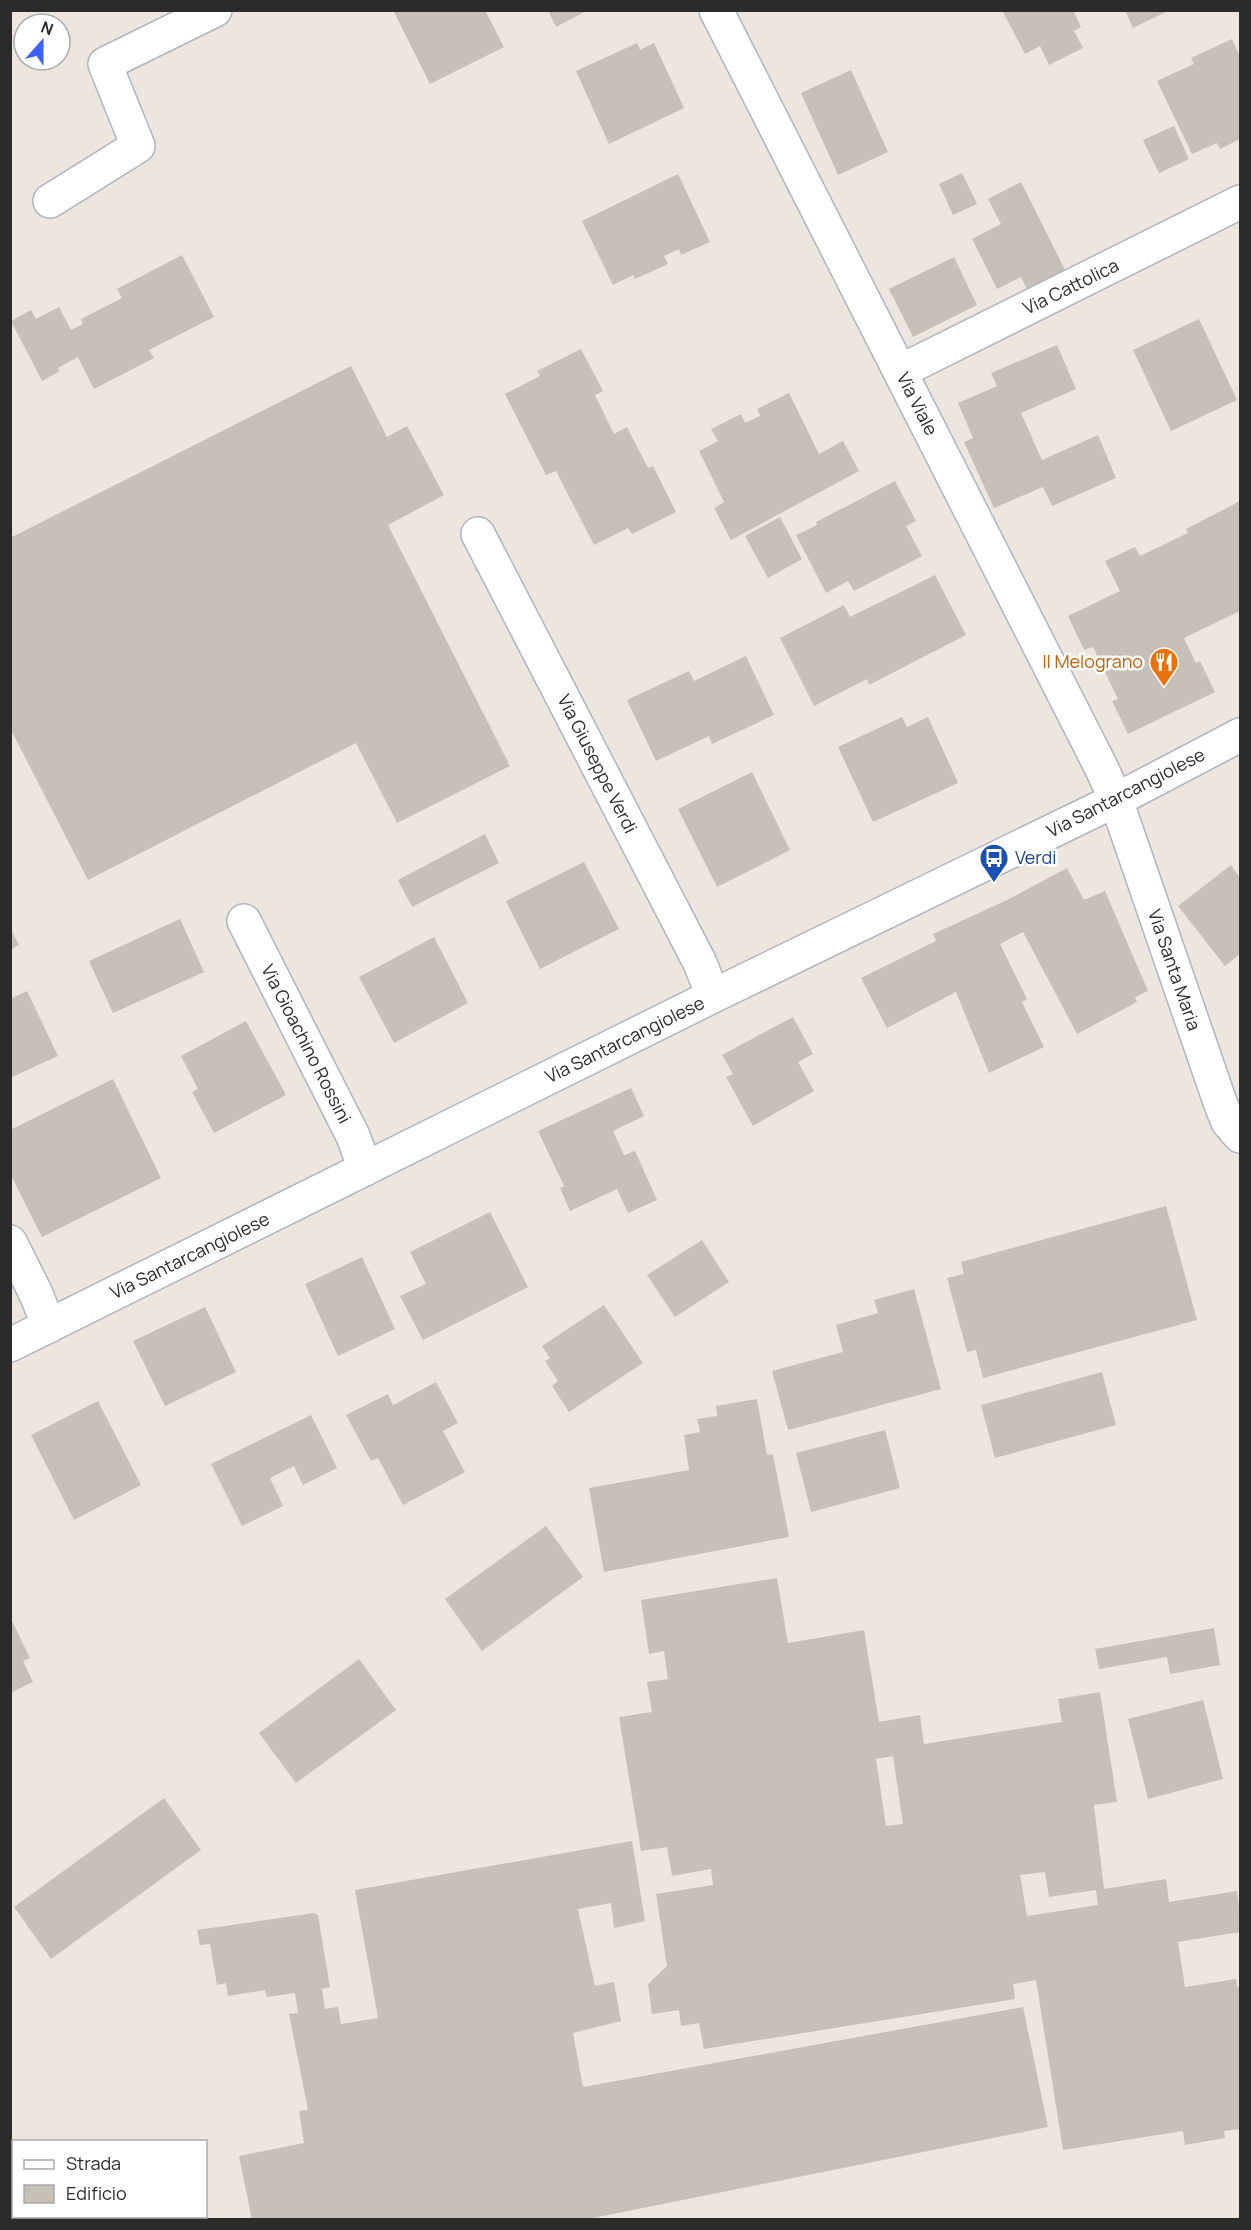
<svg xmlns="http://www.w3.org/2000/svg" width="1251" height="2230" viewBox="0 0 1251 2230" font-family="Manrope,sans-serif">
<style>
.building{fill:#c6c0b9;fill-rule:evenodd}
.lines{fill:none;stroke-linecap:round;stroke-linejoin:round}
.minor-casing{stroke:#b1b4bf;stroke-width:36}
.secondary-casing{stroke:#b1b4bf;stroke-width:36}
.minor{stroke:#fff;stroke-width:33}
.secondary{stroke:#fff;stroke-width:33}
.labels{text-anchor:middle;stroke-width:5;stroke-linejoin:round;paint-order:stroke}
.street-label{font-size:18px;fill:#2b2b2b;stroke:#fff}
.food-label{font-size:18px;fill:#c56008;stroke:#fff;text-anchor:end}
.transit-label{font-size:18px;fill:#164399;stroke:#fff;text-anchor:start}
</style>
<rect width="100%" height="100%" fill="#ede6de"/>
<path class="building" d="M 397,10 L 485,10 L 504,47 L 430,84 L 394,12 Z
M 548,10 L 588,10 L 556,27 Z
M 1002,10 L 1073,10 L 1081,27 L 1074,31 L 1083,48 L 1049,65 L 1040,46 L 1025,54 Z
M 1125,10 L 1165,10 L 1166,12 L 1133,28 Z
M 1232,39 L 1240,57 L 1240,139 L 1220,149 L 1217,143 L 1192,154 L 1157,81 L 1194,64 L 1191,58 Z
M 637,43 L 640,50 L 654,43 L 684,108 L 609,144 L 576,71 Z
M 851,70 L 888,152 L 838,175 L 801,93 Z
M 1174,126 L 1189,159 L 1159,173 L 1143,140 Z
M 962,173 L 977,204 L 953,215 L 939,184 Z
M 678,174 L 710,242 L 681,255 L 679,249 L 664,256 L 668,264 L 635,279 L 633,275 L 613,285 L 582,221 Z
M 1021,182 L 1066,272 L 1028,291 L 1021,277 L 997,289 L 972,239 L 1001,224 L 988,199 Z
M 182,255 L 214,317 L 149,350 L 154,358 L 94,389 L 78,357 L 58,368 L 60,371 L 42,381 L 11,321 L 31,310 L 36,319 L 59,307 L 71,330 L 83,324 L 81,319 L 122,298 L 117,289 Z
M 954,257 L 977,305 L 913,337 L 889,289 Z
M 1199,319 L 1237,400 L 1171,431 L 1133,350 Z
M 1057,345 L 1076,389 L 1021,413 L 1042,460 L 1098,435 L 1116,478 L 1052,506 L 1043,487 L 994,508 L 964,442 L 973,438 L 958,403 L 997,386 L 991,373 Z
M 581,349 L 603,391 L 595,395 L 614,434 L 627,427 L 648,468 L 653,466 L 676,512 L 632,534 L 628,528 L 594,545 L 556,471 L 546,475 L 505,394 L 540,376 L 537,371 Z
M 351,366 L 387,437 L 407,426 L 444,495 L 388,525 L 510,766 L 397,823 L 356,743 L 88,880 L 10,728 L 10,538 Z
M 789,393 L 819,454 L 843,441 L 859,471 L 731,540 L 714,508 L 724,502 L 699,451 L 718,441 L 711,429 L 741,414 L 745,423 L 760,416 L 757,409 Z
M 895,481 L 916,521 L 906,526 L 922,556 L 854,591 L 848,581 L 826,593 L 796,535 L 817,525 L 816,522 Z
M 1240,501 L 1240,611 L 1184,638 L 1196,663 L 1200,661 L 1215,692 L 1128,734 L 1112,701 L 1118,699 L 1094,649 L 1092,647 L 1084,650 L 1068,616 L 1120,591 L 1105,561 L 1135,547 L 1140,556 L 1188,533 L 1186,529 Z
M 780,517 L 802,559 L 768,578 L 745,536 Z
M 935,575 L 966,635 L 869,685 L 867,679 L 814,706 L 780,638 L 844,605 L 850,617 Z
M 746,656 L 774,715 L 712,744 L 709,736 L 656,761 L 627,700 L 689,671 L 694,681 Z
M 902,717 L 907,727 L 928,717 L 958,783 L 873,822 L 838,747 Z
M 752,772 L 790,850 L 717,887 L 678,809 Z
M 485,834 L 499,863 L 412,907 L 398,880 Z
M 584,862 L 619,929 L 540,969 L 506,901 Z
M 1231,865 L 1240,878 L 1240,954 L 1225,966 L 1178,906 Z
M 1067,868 L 1084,900 L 1105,891 L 1148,991 L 1135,997 L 1137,1002 L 1077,1034 L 1023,932 L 1000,944 L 1027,999 L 1022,1002 L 1044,1047 L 989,1073 L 956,992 L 887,1028 L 861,978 L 936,941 L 933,934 L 1007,900 Z
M 180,919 L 204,972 L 113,1013 L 89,961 Z
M 10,928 L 19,945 L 10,950 Z
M 434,937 L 468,1003 L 394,1043 L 359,977 Z
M 27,991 L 58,1056 L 10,1078 L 10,999 Z
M 793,1017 L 813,1054 L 798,1062 L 814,1091 L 753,1126 L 726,1077 L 733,1074 L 722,1055 Z
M 246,1021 L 286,1095 L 214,1133 L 192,1092 L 198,1089 L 181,1056 Z
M 113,1079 L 161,1178 L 42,1237 L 10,1173 L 10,1130 Z
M 631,1088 L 644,1116 L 613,1131 L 624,1155 L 635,1151 L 657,1200 L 628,1213 L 617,1189 L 570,1211 L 560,1188 L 564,1186 L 538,1131 Z
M 1166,1206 L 1197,1320 L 983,1378 L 976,1350 L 967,1352 L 947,1278 L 964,1274 L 961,1262 Z
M 490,1212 L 528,1287 L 423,1340 L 400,1296 L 426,1284 L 410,1252 Z
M 702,1240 L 729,1282 L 675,1317 L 647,1275 Z
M 362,1257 L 395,1329 L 338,1356 L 305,1284 Z
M 914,1289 L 941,1389 L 788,1430 L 772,1371 L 843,1352 L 836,1325 L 878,1313 L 874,1300 Z
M 604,1305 L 643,1363 L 569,1412 L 552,1386 L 558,1381 L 545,1361 L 550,1358 L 542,1346 Z
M 205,1307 L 236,1372 L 165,1406 L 133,1341 Z
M 1102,1372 L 1116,1425 L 995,1458 L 981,1405 Z
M 436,1382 L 458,1423 L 443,1431 L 465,1472 L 403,1505 L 378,1458 L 371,1461 L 346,1415 L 388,1394 L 393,1405 Z
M 757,1399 L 767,1455 L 773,1454 L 789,1537 L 604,1572 L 589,1488 L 689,1470 L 684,1435 L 700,1432 L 697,1419 L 717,1416 L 716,1406 Z
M 98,1401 L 141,1485 L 74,1520 L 31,1435 Z
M 311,1415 L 337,1468 L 303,1485 L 294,1466 L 270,1478 L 283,1506 L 242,1526 L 211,1464 Z
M 885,1430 L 900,1488 L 811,1512 L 796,1453 Z
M 546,1526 L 583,1577 L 482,1651 L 445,1599 Z
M 777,1578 L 788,1643 L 864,1630 L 879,1722 L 920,1715 L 924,1744 L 1062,1722 L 1058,1699 L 1100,1692 L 1117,1802 L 1094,1805 L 1104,1889 L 1166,1879 L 1169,1902 L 1237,1891 L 1240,1915 L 1240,1932 L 1178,1942 L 1185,1987 L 1236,1979 L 1237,1987 L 1240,1986 L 1240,2129 L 1224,2131 L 1225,2138 L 1185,2145 L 1183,2131 L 1063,2150 L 1036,1980 L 1013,1984 L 1015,1999 L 704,2049 L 699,2023 L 681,2026 L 679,2010 L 652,2014 L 648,1984 L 667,1966 L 656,1894 L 713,1885 L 711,1869 L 672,1876 L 667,1847 L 641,1851 L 619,1717 L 652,1712 L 647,1682 L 668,1679 L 664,1651 L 649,1654 L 641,1600 ZM 893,1756 L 903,1824 L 886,1826 L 876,1759 ZM 1045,1872 L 1049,1897 L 1096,1890 L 1098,1905 L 1027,1916 L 1020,1875 Z
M 10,1617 L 30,1658 L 23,1661 L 33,1682 L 10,1693 Z
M 1214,1628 L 1220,1665 L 1170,1674 L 1167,1657 L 1099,1669 L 1095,1649 Z
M 359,1659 L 396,1710 L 296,1783 L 259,1733 Z
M 1203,1700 L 1223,1779 L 1148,1799 L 1128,1719 Z
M 164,1798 L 201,1850 L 51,1959 L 14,1907 Z
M 632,1841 L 645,1921 L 614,1928 L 611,1903 L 578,1909 L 595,1986 L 614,1982 L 621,2021 L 573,2033 L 583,2087 L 1023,2007 L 1048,2127 L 583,2220 L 252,2220 L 239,2156 L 304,2143 L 299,2111 L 308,2110 L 289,2014 L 298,2013 L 295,1993 L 267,1997 L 265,1990 L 228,1996 L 226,1983 L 217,1985 L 210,1944 L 200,1945 L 197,1930 L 314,1913 L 318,1915 L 330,1987 L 322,1989 L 325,2009 L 338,2007 L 341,2024 L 378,2018 L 355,1890 Z"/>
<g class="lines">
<g class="minor-casing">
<path id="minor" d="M 716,10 L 1102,769 L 1116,800 L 1220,1102 L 1228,1122 L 1240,1136
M 50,201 L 138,146 L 105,64 L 215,10
M 901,371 L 1240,202
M 478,534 L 700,963 L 713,996
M 244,921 L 353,1136 L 365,1169
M 10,1242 L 36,1294 L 49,1326"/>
</g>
<g class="secondary-casing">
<path id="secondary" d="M 10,1345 L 713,996 L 1116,800 L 1240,735"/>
</g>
<use href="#minor" class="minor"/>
<use href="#secondary" class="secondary"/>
</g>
<defs>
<g id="restaurant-pin" transform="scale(1.5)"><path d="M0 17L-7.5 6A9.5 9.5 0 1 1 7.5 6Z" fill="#e8710a" stroke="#fff"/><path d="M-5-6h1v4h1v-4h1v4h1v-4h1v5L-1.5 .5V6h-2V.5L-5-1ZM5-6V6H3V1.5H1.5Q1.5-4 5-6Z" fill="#fff"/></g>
<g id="bus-pin" transform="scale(1.5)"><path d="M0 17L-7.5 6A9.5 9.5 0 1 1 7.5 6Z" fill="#1a4fb4" stroke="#fff"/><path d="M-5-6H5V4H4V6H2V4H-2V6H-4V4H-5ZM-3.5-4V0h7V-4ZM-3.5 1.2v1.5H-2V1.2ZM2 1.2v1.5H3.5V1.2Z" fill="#fff"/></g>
</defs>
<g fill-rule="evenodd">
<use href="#restaurant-pin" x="1164" y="662"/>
<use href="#bus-pin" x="994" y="858"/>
</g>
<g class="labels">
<g class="street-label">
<text transform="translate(1071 287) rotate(-26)" y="6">Via Cattolica</text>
<text transform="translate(917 404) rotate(63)" y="6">Via Viale</text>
<text transform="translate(597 764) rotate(63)" y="6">Via Giuseppe Verdi</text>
<text transform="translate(1126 793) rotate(-27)" y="6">Via Santarcangiolese</text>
<text transform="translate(1174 970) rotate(71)" y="6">Via Santa Maria</text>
<text transform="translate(625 1040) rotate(-26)" y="6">Via Santarcangiolese</text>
<text transform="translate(306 1044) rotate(63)" y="6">Via Gioachino Rossini</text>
<text transform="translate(190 1256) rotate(-26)" y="6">Via Santarcangiolese</text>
</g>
<g class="food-label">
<text x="1143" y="668">Il Melograno</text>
</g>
<g class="transit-label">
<text x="1015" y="864">Verdi</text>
</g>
</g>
<rect width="1251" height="2230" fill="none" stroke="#2b2b2b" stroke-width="24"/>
<rect x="12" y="2140" width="195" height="78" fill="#ffffff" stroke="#aaaaaa" stroke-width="1.5"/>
<rect x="24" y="2160" width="30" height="9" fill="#ffffff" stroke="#aaaaaa" stroke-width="1.5"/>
<text x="66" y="2170" font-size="18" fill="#2b2b2b">Strada</text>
<rect x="24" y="2185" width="30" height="18" fill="#c6c0b9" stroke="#aaaaaa" stroke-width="1.5"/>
<text x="66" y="2200" font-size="18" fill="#2b2b2b">Edificio</text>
<g transform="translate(42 42) rotate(21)"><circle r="28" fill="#ffffff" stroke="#aaaaaa" stroke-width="1.5"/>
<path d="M0-4.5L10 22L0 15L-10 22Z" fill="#3c63fb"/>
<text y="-9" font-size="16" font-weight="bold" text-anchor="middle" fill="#2b2b2b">N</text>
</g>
</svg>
